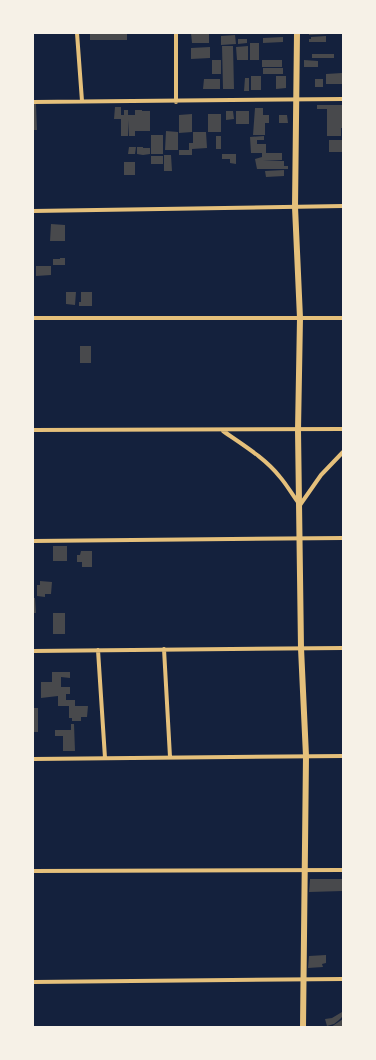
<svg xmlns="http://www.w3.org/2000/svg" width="376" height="1060" viewBox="0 0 376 1060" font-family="Poppins,sans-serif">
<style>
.building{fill:#48494c}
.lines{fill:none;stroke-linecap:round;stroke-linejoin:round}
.minor{stroke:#e5c07b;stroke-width:4}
.tertiary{stroke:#e5c07b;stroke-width:6}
</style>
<rect width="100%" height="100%" fill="#14213d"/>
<path class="building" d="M 90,33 L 127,33 L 127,40 L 90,40 Z
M 191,33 L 209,33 L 209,43 L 192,43 Z
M 309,33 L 328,33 L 328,34 L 309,35 Z
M 235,35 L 236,44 L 221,45 L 221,36 Z
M 326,36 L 326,42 L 309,42 L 309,39 L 311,39 L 311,37 Z
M 283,37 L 283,42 L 263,43 L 263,38 Z
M 238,39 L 247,39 L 247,43 L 238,44 Z
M 250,43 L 259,43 L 259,60 L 250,60 Z
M 222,46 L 233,46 L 234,89 L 223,89 Z
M 248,46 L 248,60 L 237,60 L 236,47 Z
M 210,47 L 210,58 L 191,59 L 191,48 Z
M 312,54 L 334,54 L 334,58 L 312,58 Z
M 212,60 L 221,60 L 221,74 L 212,74 Z
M 262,60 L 282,60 L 282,67 L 262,67 Z
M 304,60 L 318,61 L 318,67 L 304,67 Z
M 263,68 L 283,68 L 283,74 L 263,74 Z
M 342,73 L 342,84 L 326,84 L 326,74 Z
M 251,76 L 261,76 L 261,90 L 251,90 Z
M 276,76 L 286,76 L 286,88 L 276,89 Z
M 245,78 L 249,78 L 249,91 L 244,91 Z
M 204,79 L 220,79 L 220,89 L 203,89 Z
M 315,79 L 323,79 L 323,87 L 315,87 Z
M 33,104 L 36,104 L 37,130 L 33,130 Z
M 317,105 L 343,105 L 343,128 L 341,128 L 341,136 L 327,136 L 327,109 L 317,109 Z
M 115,107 L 121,107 L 121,115 L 124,115 L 124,110 L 128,110 L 128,115 L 135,115 L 135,110 L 142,110 L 142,125 L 142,111 L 150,111 L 150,131 L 135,131 L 135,136 L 129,136 L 128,120 L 128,136 L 121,136 L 121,119 L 114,119 Z
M 255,108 L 263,108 L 263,115 L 269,115 L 269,123 L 265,123 L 265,135 L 253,135 Z
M 226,111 L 233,111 L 234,119 L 226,120 Z
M 236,111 L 249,111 L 249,124 L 236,124 Z
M 192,114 L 192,132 L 179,133 L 179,115 Z
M 208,114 L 221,114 L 221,132 L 208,132 Z
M 279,115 L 287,115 L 288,123 L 279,123 Z
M 166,131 L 178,132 L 178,150 L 165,150 Z
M 193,132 L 206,132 L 207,148 L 192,149 L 192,155 L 179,155 L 179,150 L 189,150 L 189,143 L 193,143 Z
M 151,135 L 163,135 L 163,154 L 151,154 Z
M 216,136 L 221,136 L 221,149 L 216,149 Z
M 264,136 L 264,140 L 257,140 L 257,144 L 266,144 L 266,153 L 251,153 L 250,137 Z
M 329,140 L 342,140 L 342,152 L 329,152 Z
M 129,147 L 136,147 L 135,154 L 128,154 Z
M 137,147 L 143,147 L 143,155 L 137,154 Z
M 143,148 L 150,148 L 150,154 L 143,155 Z
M 262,153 L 282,153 L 282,160 L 263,161 L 284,161 L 284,166 L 288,166 L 288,169 L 257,169 L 255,159 L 262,157 Z
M 222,154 L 236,154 L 236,164 L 230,163 L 230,159 L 222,159 Z
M 164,155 L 171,155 L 172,171 L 164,171 Z
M 151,156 L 163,156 L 163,164 L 151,164 Z
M 124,162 L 135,162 L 135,175 L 124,175 Z
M 284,170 L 284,176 L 266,177 L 265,171 Z
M 51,224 L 65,225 L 65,241 L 50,241 Z
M 60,258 L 65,258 L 65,265 L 53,265 L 53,259 L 60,259 Z
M 36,266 L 51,266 L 51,275 L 36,276 Z
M 66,292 L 76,292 L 75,305 L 66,304 Z
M 81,292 L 92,292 L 92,306 L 79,306 L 79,302 L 81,302 Z
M 80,346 L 91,346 L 91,363 L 80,363 Z
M 53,546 L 67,546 L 67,561 L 53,561 Z
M 81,551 L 92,551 L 92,567 L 82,567 L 82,562 L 77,562 L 77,555 L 80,555 Z
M 40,581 L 52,582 L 51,594 L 45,594 L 45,597 L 37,596 L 37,585 L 40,585 Z
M 33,598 L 35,598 L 36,613 L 33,613 Z
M 53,613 L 65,613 L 65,634 L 53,634 Z
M 52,672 L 70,672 L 70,678 L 61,677 L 61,687 L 70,687 L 70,694 L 66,694 L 66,700 L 75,700 L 75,706 L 88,706 L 87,717 L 81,717 L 81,721 L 72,721 L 72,718 L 69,718 L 69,706 L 58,706 L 58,696 L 41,698 L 41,682 L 52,682 Z
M 33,708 L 38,708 L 38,732 L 33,732 Z
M 71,724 L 74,724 L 75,751 L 63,751 L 63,736 L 55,736 L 55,730 L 71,730 Z
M 310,879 L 343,879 L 343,891 L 309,892 Z
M 326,955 L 326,963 L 322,964 L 323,967 L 308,968 L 309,956 Z
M 342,1012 L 343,1016 L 339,1020 L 334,1024 L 327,1026 L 325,1019 L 332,1018 Z
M 343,1019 L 343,1026 L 342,1027 L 331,1027 Z"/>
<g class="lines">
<path class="minor" d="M 77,33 L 82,101
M 33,102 L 343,99
M 176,102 L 176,33
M 33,211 L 343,206
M 33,318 L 343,318
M 33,430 L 343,429
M 223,431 C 243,445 265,458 280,477 C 287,485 293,496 300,505 L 321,475 L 343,452
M 33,541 L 343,538
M 164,649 L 170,757
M 98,650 L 105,758
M 33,651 L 343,648
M 33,759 L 343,756
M 33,871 L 343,870
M 33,982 L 343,979"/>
<path class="tertiary" d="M 297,33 L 295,207 L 300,318 L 298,430 L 301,648 L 306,756 L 303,1027"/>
</g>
<rect width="376" height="1060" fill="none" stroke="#f6f1e7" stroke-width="68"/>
</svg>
